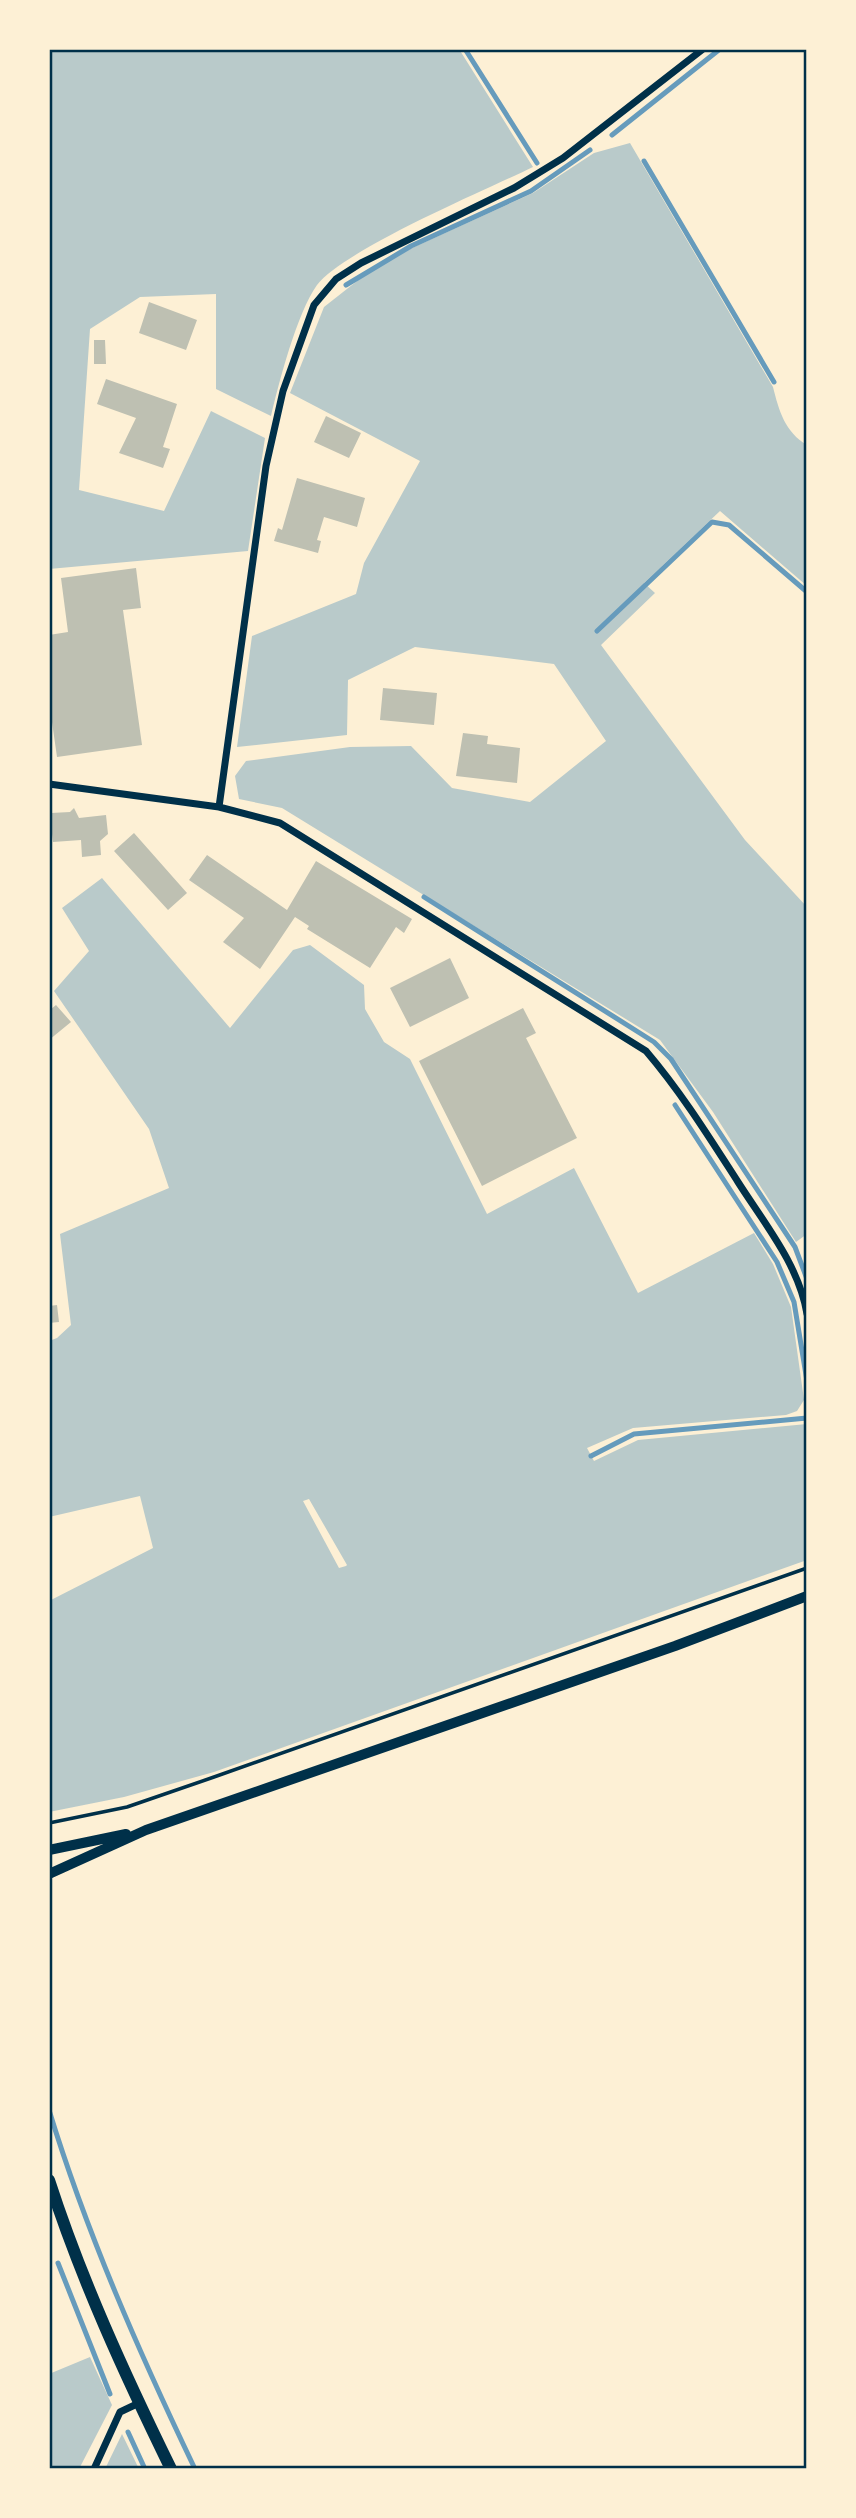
<svg xmlns="http://www.w3.org/2000/svg" width="856" height="2518" viewBox="0 0 856 2518" font-family="'Asap Condensed',sans-serif">
<style>
.green{fill:#b9caca;fill-rule:evenodd}
.lines{fill:none;stroke-linecap:round;stroke-linejoin:round}
.stream{stroke:#669bbc;stroke-width:5}
.building{fill:#bec0b2}
.path{stroke:#003049;stroke-width:3.5}
.minor{stroke:#003049;stroke-width:7}
.tertiary{stroke:#003049;stroke-width:10}
.secondary{stroke:#003049;stroke-width:12}
.neatline{fill:none;stroke:#003049;stroke-width:2.5}
</style>
<rect width="100%" height="100%" fill="#fdf0d5"/>
<path class="green" d="M 49,49 L 459,49 L 533,167 C 486,190 345,249 317,285 C 297,313 279,382 271,416 L 216,389 L 216,294 L 140,297 L 90,329 L 79,490 L 164,511 L 211,411 L 265,438 L 248,551 L 49,569 Z
M 630,143 L 773,387 C 779,411 785,432 807,445 L 807,586 L 720,511 L 644,583 L 655,593 L 601,645 L 745,840 L 807,907 L 807,1234 L 796,1242 L 713,1112 L 660,1040 L 282,808 L 239,799 L 235,776 L 246,761 L 350,747 L 411,746 L 452,788 L 530,802 L 606,741 L 554,664 L 415,647 L 348,680 L 347,735 L 237,747 L 252,636 L 356,594 L 364,563 L 420,461 L 290,393 L 324,307 L 366,274 L 412,248 L 533,193 L 594,153 Z
M 102,878 L 230,1028 L 293,950 L 310,945 L 364,985 L 365,1009 L 384,1042 L 410,1059 L 487,1214 L 574,1168 L 638,1293 L 754,1233 L 773,1264 L 791,1307 L 804,1400 L 797,1411 L 786,1415 L 633,1428 L 587,1448 L 594,1461 L 638,1440 L 807,1424 L 807,1560 L 214,1772 L 124,1797 L 49,1812 L 49,1601 L 153,1548 L 140,1496 L 49,1517 L 49,1341 L 57,1338 L 71,1325 L 60,1234 L 169,1188 L 149,1129 L 54,991 L 89,951 L 62,908 ZM 309,1499 L 347,1565 L 346,1566 L 339,1568 L 303,1501 Z
M 90,2357 L 112,2405 L 79,2469 L 49,2469 L 49,2374 Z
M 122,2434 L 139,2469 L 105,2469 Z"/>
<g class="lines">
<path class="stream" d="M 465,49 L 537,163
M 612,135 L 720,49
M 644,161 L 774,382
M 346,285 L 411,246 L 531,191 L 590,150
M 597,631 L 712,522 L 729,525 L 807,592
M 424,897 L 654,1042 L 671,1059 L 795,1247 L 807,1279
M 675,1105 L 777,1262 L 794,1302 L 807,1381
M 591,1456 L 634,1434 L 807,1418
M 49,2110 C 87,2234 139,2352 195,2469
M 58,2263 L 110,2394
M 128,2432 L 145,2469"/>
</g>
<path class="building" d="M 149,302 L 197,320 L 186,350 L 139,333 Z
M 94,340 L 105,340 L 106,364 L 94,364 Z
M 106,379 L 177,404 L 163,447 L 170,449 L 163,468 L 119,453 L 136,418 L 97,404 Z
M 326,416 L 361,433 L 349,458 L 314,442 Z
M 297,478 L 365,498 L 357,527 L 324,517 L 317,540 L 321,541 L 318,553 L 274,541 L 278,528 L 282,530 Z
M 136,568 L 141,608 L 123,610 L 142,745 L 57,757 L 49,701 L 49,635 L 68,632 L 61,578 Z
M 383,688 L 437,693 L 434,725 L 380,720 Z
M 463,733 L 488,736 L 487,744 L 520,748 L 517,783 L 456,776 Z
M 49,808 L 51,813 L 70,812 L 74,808 L 79,818 L 106,815 L 108,834 L 100,841 L 101,855 L 82,857 L 81,840 L 53,842 L 52,834 L 49,834 Z
M 134,833 L 187,893 L 168,910 L 114,851 Z
M 207,855 L 287,910 L 316,861 L 412,919 L 404,933 L 396,927 L 370,968 L 307,929 L 309,926 L 295,917 L 260,969 L 223,942 L 244,918 L 189,880 Z
M 450,958 L 469,998 L 410,1027 L 390,988 Z
M 56,1005 L 71,1022 L 49,1040 L 49,1006 L 51,1009 Z
M 523,1008 L 536,1033 L 526,1038 L 577,1138 L 482,1186 L 419,1061 Z
M 57,1305 L 59,1322 L 49,1323 L 49,1306 Z"/>
<g class="lines">
<path class="path" d="M 49,1823 L 127,1807 L 214,1777 L 807,1568"/>
<path class="minor" d="M 49,784 L 219,807 L 280,823 L 646,1051 C 681,1092 709,1137 738,1182 C 764,1223 799,1265 807,1314
M 219,807 L 266,466 L 283,391 L 314,305 L 336,279 L 361,263 L 514,188 L 563,158 L 703,49
M 94,2469 L 120,2412 L 139,2403"/>
<path class="tertiary" d="M 49,1850 L 126,1834
M 49,1874 L 146,1830 L 675,1646 L 807,1596"/>
<path class="secondary" d="M 49,2180 C 81,2279 125,2375 171,2469"/>
</g>
<rect width="856" height="2518" fill="none" stroke="#fdf0d5" stroke-width="102"/>
<rect x="51" y="51" width="754" height="2416" class="neatline"/>
</svg>
